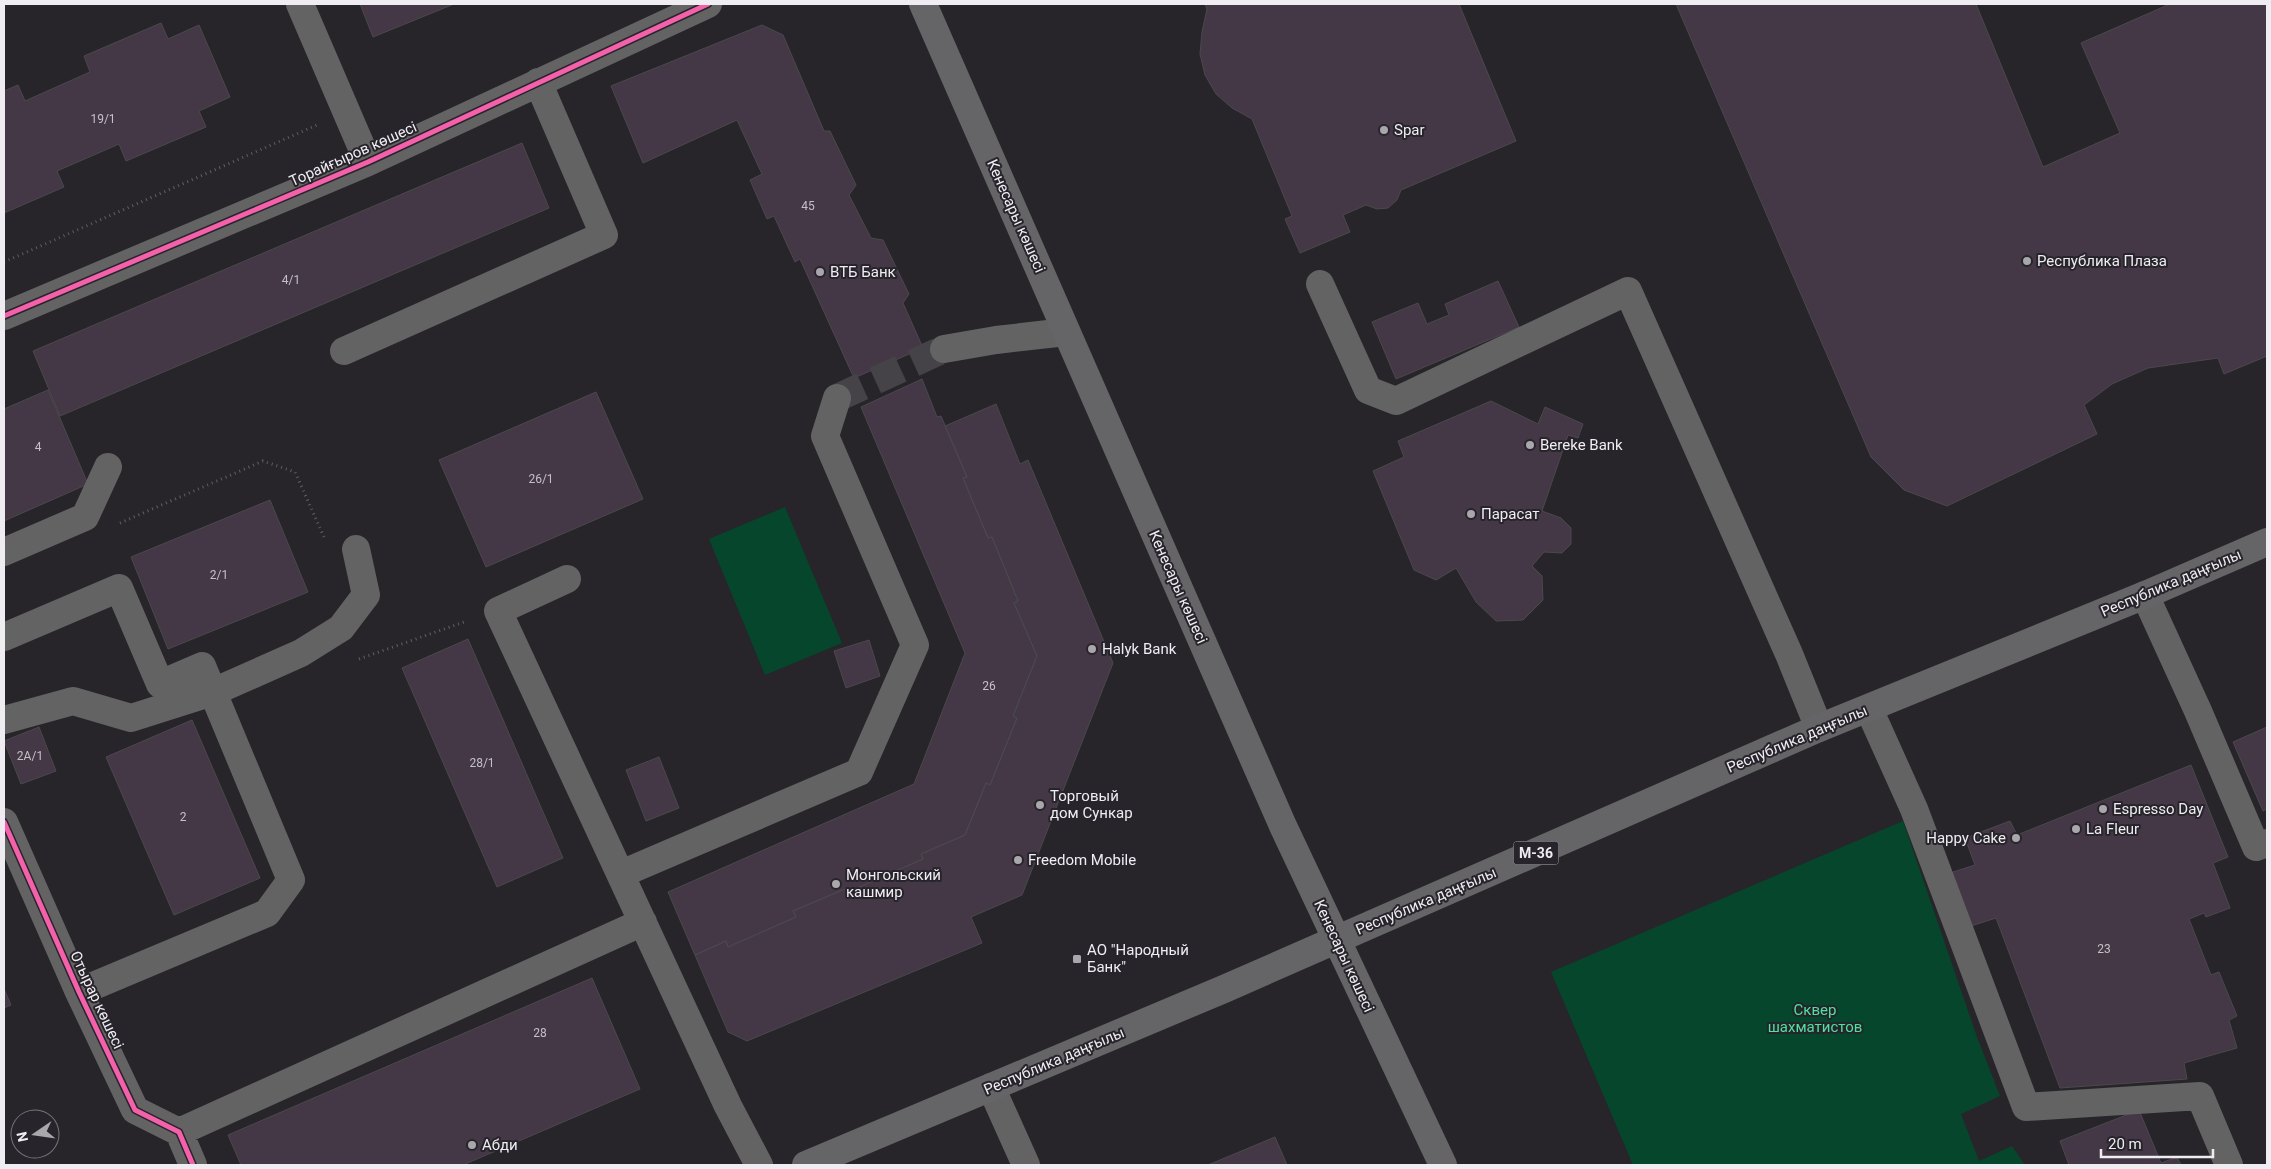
<svg xmlns="http://www.w3.org/2000/svg" width="2271" height="1169" viewBox="0 0 2271 1169" font-family="Roboto,sans-serif">
<style>
.green{fill:#05462d}
.building{fill:#443746;stroke:#4b494d}
.lines{fill:none;stroke-linecap:round;stroke-linejoin:round}
.minor-tunnel{stroke:#454348;stroke-width:28;stroke-dasharray:28 14;stroke-linecap:butt}
.path{stroke:#5f5f60;stroke-width:3;stroke-dasharray:1 4;stroke-linecap:butt}
.minor{stroke:#646363;stroke-width:28}
.major{stroke:#656466;stroke-width:28}
.cycleway-casing{stroke:#27242b;stroke-width:8}
.cycleway{stroke:#f560ab;stroke-width:5}
.poi-dot{fill:#a9a7ac;stroke:#27242b;stroke-width:2}
.labels{text-anchor:middle;stroke-width:4;stroke-linejoin:round;paint-order:stroke}
.number-label{font-size:12px;fill:#c4c0c7}
.shield{fill:#27242b;stroke:#b3b1b6;stroke-width:1}
.shield-label{font-size:14px;font-weight:bold;fill:#efedf2}
.poi-label{font-size:15px;fill:#efedf2;stroke:#27242b;text-anchor:start}
.street-label{font-size:15px;fill:#efedf2;stroke:#27242b}
.park-label{font-size:15px;fill:#4ee1a0;stroke:#27242b}
</style>
<rect width="100%" height="100%" fill="#27252a"/>
<path class="green" d="M 785,507 L 842,643 L 765,675 L 709,539 Z
M 1903,821 L 1977,1037 L 2000,1096 L 1961,1114 L 1979,1161 L 2012,1146 L 2025,1165 L 1633,1165 L 1551,972 Z"/>
<path class="building" d="M 360,4 L 454,4 L 373,37 Z
M 1205,4 L 1459,4 L 1516,141 L 1401,190 L 1397,200 L 1388,208 L 1377,209 L 1366,205 L 1343,215 L 1350,232 L 1300,253 L 1285,219 L 1292,216 L 1252,119 L 1232,108 L 1216,94 L 1205,75 L 1200,54 L 1202,32 L 1207,9 Z
M 1676,4 L 1976,4 L 2043,167 L 2120,133 L 2081,43 L 2170,4 L 2267,4 L 2267,356 L 2224,374 L 2218,358 L 2148,368 L 2112,384 L 2084,405 L 2097,434 L 1947,506 L 1904,490 L 1871,457 Z
M 161,23 L 168,39 L 199,25 L 230,97 L 199,111 L 206,127 L 126,161 L 119,144 L 57,171 L 64,187 L 4,213 L 4,91 L 18,85 L 25,101 L 90,72 L 84,56 Z
M 762,25 L 783,35 L 824,131 L 830,131 L 856,185 L 849,195 L 871,238 L 883,240 L 909,294 L 903,303 L 923,348 L 854,378 L 800,259 L 795,262 L 774,216 L 767,219 L 750,180 L 762,174 L 737,120 L 643,163 L 611,86 Z
M 522,143 L 549,208 L 60,416 L 33,351 Z
M 1498,281 L 1519,327 L 1396,379 L 1372,322 L 1418,303 L 1427,324 L 1449,315 L 1445,304 Z
M 922,379 L 937,417 L 941,416 L 967,477 L 963,478 L 988,538 L 992,537 L 1018,601 L 1014,603 L 1037,656 L 1013,716 L 1017,718 L 990,785 L 986,783 L 965,835 L 921,854 L 923,859 L 848,892 L 847,888 L 793,911 L 796,917 L 728,947 L 726,941 L 695,955 L 668,892 L 914,784 L 965,653 L 861,407 Z
M 48,390 L 88,484 L 4,521 L 4,409 Z
M 596,392 L 643,499 L 486,567 L 439,460 Z
M 1491,401 L 1538,424 L 1545,407 L 1583,424 L 1578,438 L 1568,435 L 1542,511 L 1561,518 L 1571,528 L 1571,544 L 1562,553 L 1544,552 L 1532,566 L 1542,576 L 1543,600 L 1523,620 L 1496,621 L 1476,602 L 1456,568 L 1436,580 L 1414,570 L 1373,471 L 1404,457 L 1398,441 Z
M 996,404 L 1020,464 L 1028,460 L 1113,663 L 1022,895 L 971,917 L 982,943 L 747,1041 L 728,1032 L 695,955 L 726,941 L 728,947 L 796,917 L 793,911 L 847,888 L 848,892 L 923,859 L 921,854 L 965,835 L 986,783 L 990,785 L 1017,718 L 1013,716 L 1037,656 L 1014,603 L 1018,601 L 992,537 L 988,538 L 963,478 L 967,477 L 945,426 Z
M 270,500 L 308,592 L 168,649 L 131,557 Z
M 468,639 L 563,858 L 497,887 L 402,668 Z
M 869,640 L 880,676 L 846,688 L 834,651 Z
M 192,720 L 260,878 L 174,915 L 106,757 Z
M 39,727 L 56,771 L 21,784 L 4,741 Z
M 2267,727 L 2267,809 L 2263,811 L 2233,742 Z
M 659,757 L 679,808 L 646,821 L 626,770 Z
M 2191,765 L 2228,857 L 2213,863 L 2230,908 L 2206,917 L 2204,913 L 2189,919 L 2211,975 L 2219,972 L 2237,1016 L 2229,1020 L 2237,1048 L 2184,1063 L 2187,1079 L 2060,1088 L 1996,918 L 1971,926 L 1950,873 L 1975,865 L 1965,838 L 2010,821 L 2017,835 Z
M 592,978 L 640,1089 L 463,1165 L 241,1165 L 228,1135 Z
M 4,989 L 11,1005 L 4,1008 Z
M 2139,1110 L 2161,1163 L 2177,1157 L 2181,1165 L 2069,1165 L 2060,1141 Z
M 1275,1137 L 1287,1165 L 1208,1165 Z"/>
<g class="lines">
<path class="minor-tunnel" d="M 837,398 L 944,349"/>
<path class="path" d="M 4,262 L 317,125
M 120,523 L 263,461 L 295,472 L 324,537
M 359,659 L 467,621"/>
<path class="minor" d="M 300,4 L 368,162
M 1320,284 L 1368,390 L 1396,401 L 1628,291 L 1789,654 L 1819,728
M 4,316 L 368,162 L 708,4
M 944,349 L 996,340 L 1066,332
M 344,351 L 604,235 L 538,82
M 4,552 L 85,517 L 108,467
M 567,579 L 498,611 L 728,1106 L 759,1165
M 2145,595 L 2198,711 L 2256,847 L 2267,843
M 4,637 L 119,588 L 160,684 L 202,666 L 291,880 L 267,913 L 79,992
M 1869,709 L 1914,809 L 2026,1107 L 2200,1096 L 2229,1165
M 4,720 L 73,701 L 131,718 L 213,692 L 301,653 L 341,628 L 366,595 L 356,549
M 4,822 L 79,992 L 135,1110 L 179,1132 L 193,1165
M 621,874 L 859,772 L 915,645 L 825,436 L 837,398
M 991,1087 L 1026,1165
M 179,1132 L 643,922"/>
<path class="major" d="M 923,4 L 1283,826 L 1443,1165
M 806,1165 L 1224,989 L 1819,728 L 2145,595 L 2267,542"/>
<g class="cycleway-casing">
<path id="cycleway" d="M 4,316 L 368,162 L 708,4
M 4,822 L 79,992 L 135,1110 L 179,1132 L 193,1165"/>
</g>
<use href="#cycleway" class="cycleway"/>
</g>
<g class="poi-dot">
<circle cx="1384" cy="130" r="5"/>
<circle cx="2027" cy="261" r="5"/>
<circle cx="820" cy="272" r="5"/>
<circle cx="1530" cy="445" r="5"/>
<circle cx="1471" cy="514" r="5"/>
<circle cx="1092" cy="649" r="5"/>
<circle cx="1040" cy="805" r="5"/>
<circle cx="2103" cy="809" r="5"/>
<circle cx="2076" cy="829" r="5"/>
<circle cx="2016" cy="838" r="5"/>
<circle cx="1018" cy="860" r="5"/>
<circle cx="836" cy="884" r="5"/>
<rect x="1072" y="954" width="10" height="10" rx="2.5"/>
<circle cx="472" cy="1145" r="5"/>
</g>
<g class="labels">
<g class="number-label">
<text x="103" y="123">19/1</text>
<text x="808" y="210">45</text>
<text x="291" y="284">4/1</text>
<text x="38" y="451">4</text>
<text x="541" y="483">26/1</text>
<text x="219" y="579">2/1</text>
<text x="989" y="690">26</text>
<text x="30" y="760">2А/1</text>
<text x="482" y="767">28/1</text>
<text x="183" y="821">2</text>
<text x="2104" y="953">23</text>
<text x="540" y="1037">28</text>
</g>
<rect class="shield" x="1513.5" y="841.5" width="45" height="23" rx="4"/>
<g class="shield-label">
<text x="1536" y="858">M-36</text>
</g>
<g class="poi-label">
<text x="1394" y="135">Spar</text>
<text x="2037" y="266">Республика Плаза</text>
<text x="830" y="277">ВТБ Банк</text>
<text x="1540" y="450">Bereke Bank</text>
<text x="1481" y="519">Парасат</text>
<text x="1102" y="654">Halyk Bank</text>
<text x="1050" y="801">Торговый<tspan x="1050" dy="17">дом Сункар</tspan></text>
<text x="2113" y="814">Espresso Day</text>
<text x="2086" y="834">La Fleur</text>
<text x="2006" y="843" text-anchor="end">Happy Cake</text>
<text x="1028" y="865">Freedom Mobile</text>
<text x="846" y="880">Монгольский<tspan x="846" dy="17">кашмир</tspan></text>
<text x="1087" y="955">АО "Народный<tspan x="1087" dy="17">Банк"</tspan></text>
<text x="482" y="1150">Абди</text>
</g>
<g class="street-label">
<text transform="translate(353 154) rotate(-24)" y="5">Торайғыров көшесі</text>
<text transform="translate(1016 216) rotate(66)" y="5">Кенесары көшесі</text>
<text transform="translate(2171 583) rotate(-23)" y="5">Республика даңғылы</text>
<text transform="translate(1178 587) rotate(66)" y="5">Кенесары көшесі</text>
<text transform="translate(1797 739) rotate(-23)" y="5">Республика даңғылы</text>
<text transform="translate(1426 901) rotate(-23)" y="5">Республика даңғылы</text>
<text transform="translate(1344 956) rotate(65)" y="5">Кенесары көшесі</text>
<text transform="translate(97 1000) rotate(65)" y="5">Отырар көшесі</text>
<text transform="translate(1054 1061) rotate(-23)" y="5">Республика даңғылы</text>
</g>
<g class="park-label">
<text x="1815" y="1015">Сквер<tspan x="1815" dy="17">шахматистов</tspan></text>
</g>
</g>
<rect width="2271" height="1169" fill="none" stroke="#efedf2" stroke-width="10"/>
<g transform="translate(35 1134) rotate(257)"><circle r="24" fill="#27242b" stroke="#77747b"/>
<path d="M0-4L9 19L0 12L-9 19Z" fill="#a9a7ac"/>
<text y="-8" font-size="14" font-weight="bold" text-anchor="middle" fill="#efedf2">N</text>
</g>
<path d="M2101 1149v8h112v-8" fill="none" stroke="#efedf2" stroke-width="2.5"/>
<text x="2108" y="1149" font-size="15" fill="#efedf2" stroke="#27242b" stroke-width="4" paint-order="stroke">20 m</text>
</svg>
